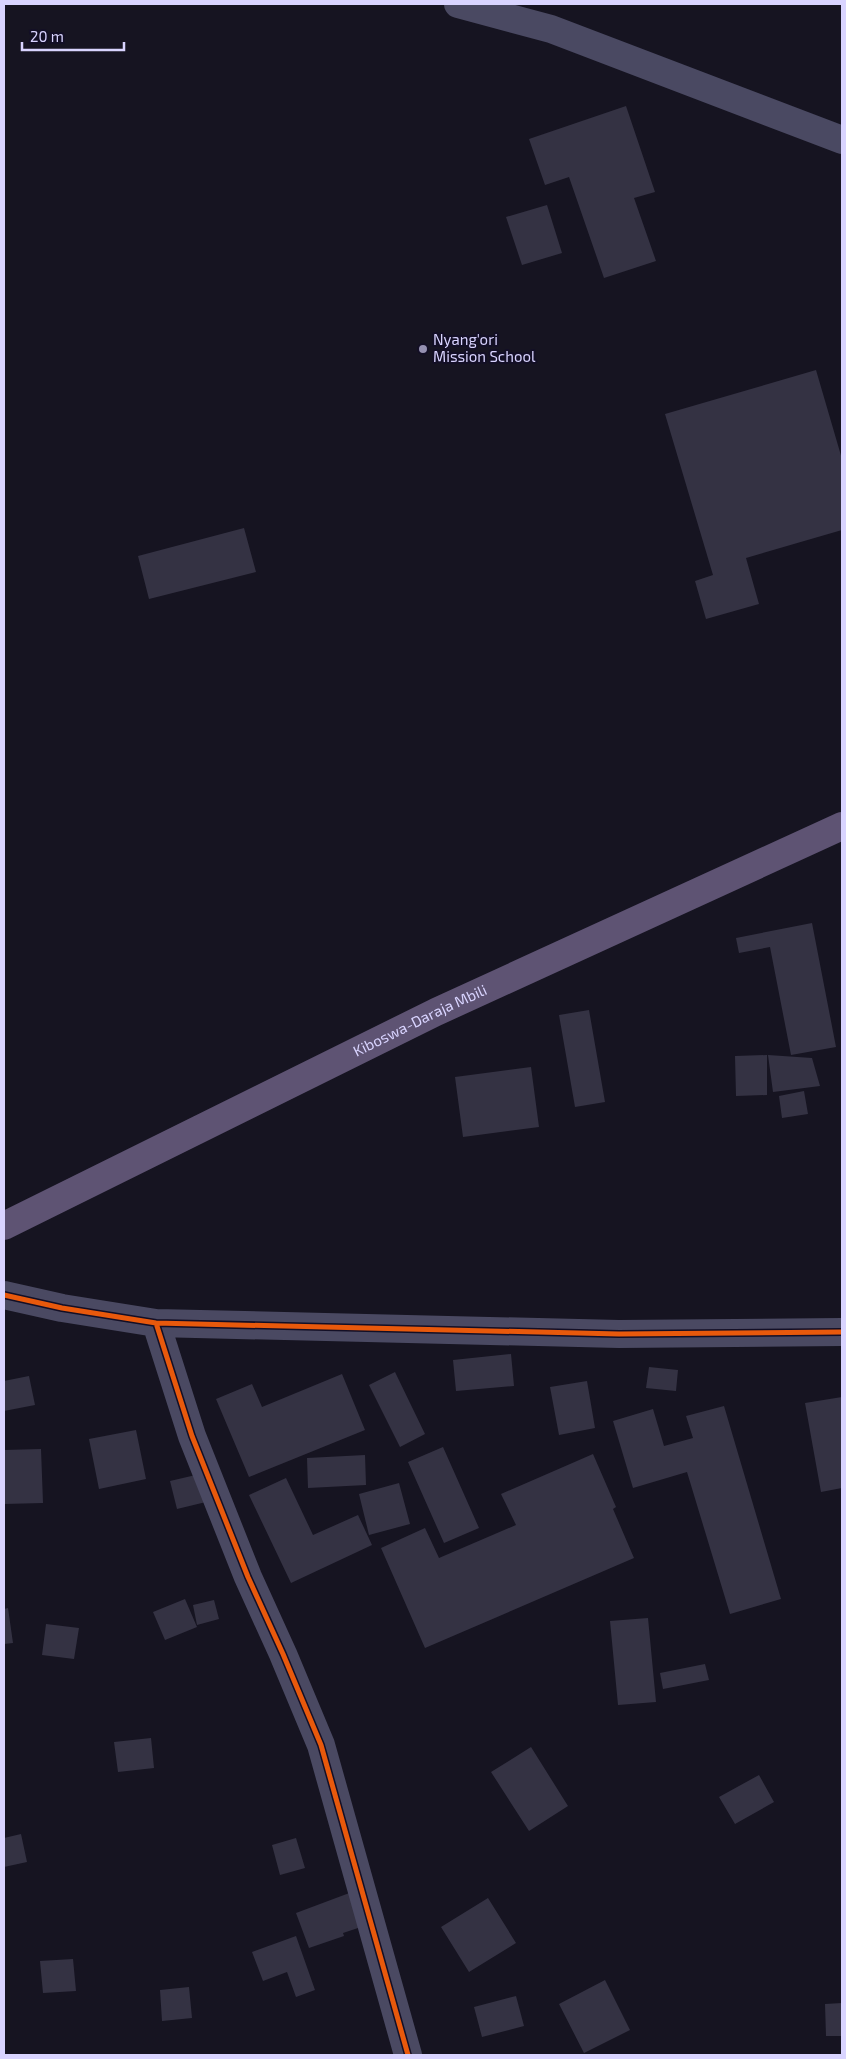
<svg xmlns="http://www.w3.org/2000/svg" width="846" height="2059" viewBox="0 0 846 2059" font-family="'Exo 2',sans-serif">
<style>
.building{fill:#343243}
.lines{fill:none;stroke-linecap:round;stroke-linejoin:round}
.minor{stroke:#4a4962;stroke-width:28}
.major{stroke:#5e5373;stroke-width:28}
.cycleway-casing{stroke:#130f26;stroke-width:8}
.cycleway{stroke:#e8590c;stroke-width:5}
.poi-dot{fill:#9591b1;stroke:#130f26;stroke-width:2}
.labels{text-anchor:middle;stroke-width:4;stroke-linejoin:round;paint-order:stroke}
.poi-label{font-size:15px;fill:#d9d4ff;stroke:#130f26;text-anchor:start}
.street-label{font-size:15px;fill:#d9d4ff;stroke:#130f26}
</style>
<rect width="100%" height="100%" fill="#161421"/>
<path class="building" d="M 626,106 L 655,192 L 634,198 L 656,261 L 604,278 L 569,177 L 545,185 L 529,139 Z
M 547,205 L 562,253 L 522,265 L 506,217 Z
M 816,370 L 842,459 L 842,530 L 746,558 L 759,604 L 706,619 L 695,581 L 713,575 L 665,414 Z
M 244,528 L 256,572 L 149,599 L 138,556 Z
M 812,923 L 836,1047 L 791,1055 L 770,947 L 739,953 L 736,938 Z
M 589,1010 L 605,1102 L 575,1107 L 559,1015 Z
M 767,1055 L 767,1095 L 736,1096 L 735,1056 Z
M 768,1055 L 812,1058 L 820,1086 L 773,1092 Z
M 531,1067 L 539,1127 L 463,1137 L 455,1077 Z
M 804,1091 L 808,1114 L 782,1118 L 779,1096 Z
M 511,1354 L 514,1386 L 456,1391 L 453,1360 Z
M 649,1367 L 678,1370 L 676,1391 L 646,1388 Z
M 395,1372 L 425,1434 L 400,1447 L 369,1385 Z
M 342,1374 L 365,1430 L 249,1477 L 216,1399 L 252,1384 L 262,1407 Z
M 29,1376 L 35,1405 L 4,1411 L 4,1381 Z
M 587,1381 L 595,1428 L 559,1435 L 550,1387 Z
M 842,1397 L 842,1488 L 821,1492 L 805,1403 Z
M 724,1406 L 781,1599 L 730,1614 L 687,1472 L 633,1488 L 613,1421 L 653,1409 L 664,1446 L 693,1438 L 686,1416 Z
M 136,1430 L 146,1479 L 99,1489 L 89,1439 Z
M 443,1447 L 479,1528 L 444,1543 L 408,1462 Z
M 41,1449 L 43,1503 L 4,1504 L 4,1450 Z
M 593,1454 L 616,1507 L 613,1509 L 634,1558 L 425,1648 L 381,1548 L 425,1528 L 439,1558 L 516,1525 L 501,1494 Z
M 365,1455 L 366,1485 L 308,1488 L 307,1458 Z
M 200,1474 L 206,1502 L 177,1509 L 170,1481 Z
M 286,1478 L 313,1535 L 358,1515 L 372,1545 L 291,1583 L 249,1495 Z
M 399,1483 L 410,1524 L 369,1535 L 359,1494 Z
M 185,1599 L 197,1627 L 165,1640 L 153,1612 Z
M 214,1600 L 219,1619 L 197,1625 L 193,1605 Z
M 8,1608 L 13,1643 L 4,1644 L 4,1609 Z
M 648,1618 L 656,1702 L 618,1705 L 610,1621 Z
M 46,1624 L 79,1628 L 74,1659 L 42,1655 Z
M 705,1664 L 709,1680 L 663,1689 L 660,1673 Z
M 151,1738 L 154,1768 L 118,1772 L 114,1742 Z
M 531,1747 L 568,1806 L 529,1831 L 491,1772 Z
M 759,1775 L 774,1802 L 735,1824 L 719,1797 Z
M 21,1834 L 27,1862 L 4,1867 L 4,1838 Z
M 296,1838 L 305,1868 L 280,1875 L 272,1845 Z
M 352,1892 L 364,1926 L 343,1933 L 344,1936 L 309,1948 L 296,1913 Z
M 488,1898 L 516,1943 L 469,1972 L 441,1927 Z
M 296,1936 L 315,1990 L 296,1997 L 287,1972 L 263,1981 L 252,1952 Z
M 73,1959 L 76,1991 L 43,1993 L 40,1961 Z
M 605,1980 L 630,2030 L 584,2053 L 559,2004 Z
M 189,1987 L 192,2018 L 162,2021 L 160,1990 Z
M 516,1996 L 524,2026 L 482,2037 L 474,2007 Z
M 842,2003 L 842,2036 L 826,2036 L 825,2004 Z"/>
<g class="lines">
<path class="minor" d="M 458,4 L 551,29 L 842,140
M 4,1295 L 62,1308 L 156,1323 L 619,1334 L 842,1332
M 156,1323 L 192,1436 L 248,1577 L 283,1654 L 321,1745 L 408,2055"/>
<path class="major" id="s1" d="M 4,1226 L 436,1012 L 842,826"/>
<g class="cycleway-casing">
<path id="cycleway" d="M 4,1295 L 62,1308 L 156,1323 L 619,1334 L 842,1332
M 156,1323 L 192,1436 L 248,1577 L 283,1654 L 321,1745 L 408,2055"/>
</g>
<use href="#cycleway" class="cycleway"/>
</g>
<circle class="poi-dot" cx="423" cy="349" r="5"/>
<g class="labels">
<g class="poi-label">
<text x="433" y="345">Nyang'ori<tspan x="433" dy="17">Mission School</tspan></text>
</g>
<g class="street-label">
<text dy="5" stroke="none"><textPath href="#s1" startOffset="464">Kiboswa-Daraja Mbili</textPath></text>
</g>
</g>
<rect width="846" height="2059" fill="none" stroke="#d9d4ff" stroke-width="10"/>
<path d="M22 42v8h102v-8" fill="none" stroke="#d9d4ff" stroke-width="2.5"/>
<text x="30" y="42" font-size="15" fill="#d9d4ff" stroke="#130f26" stroke-width="4" paint-order="stroke">20 m</text>
</svg>
